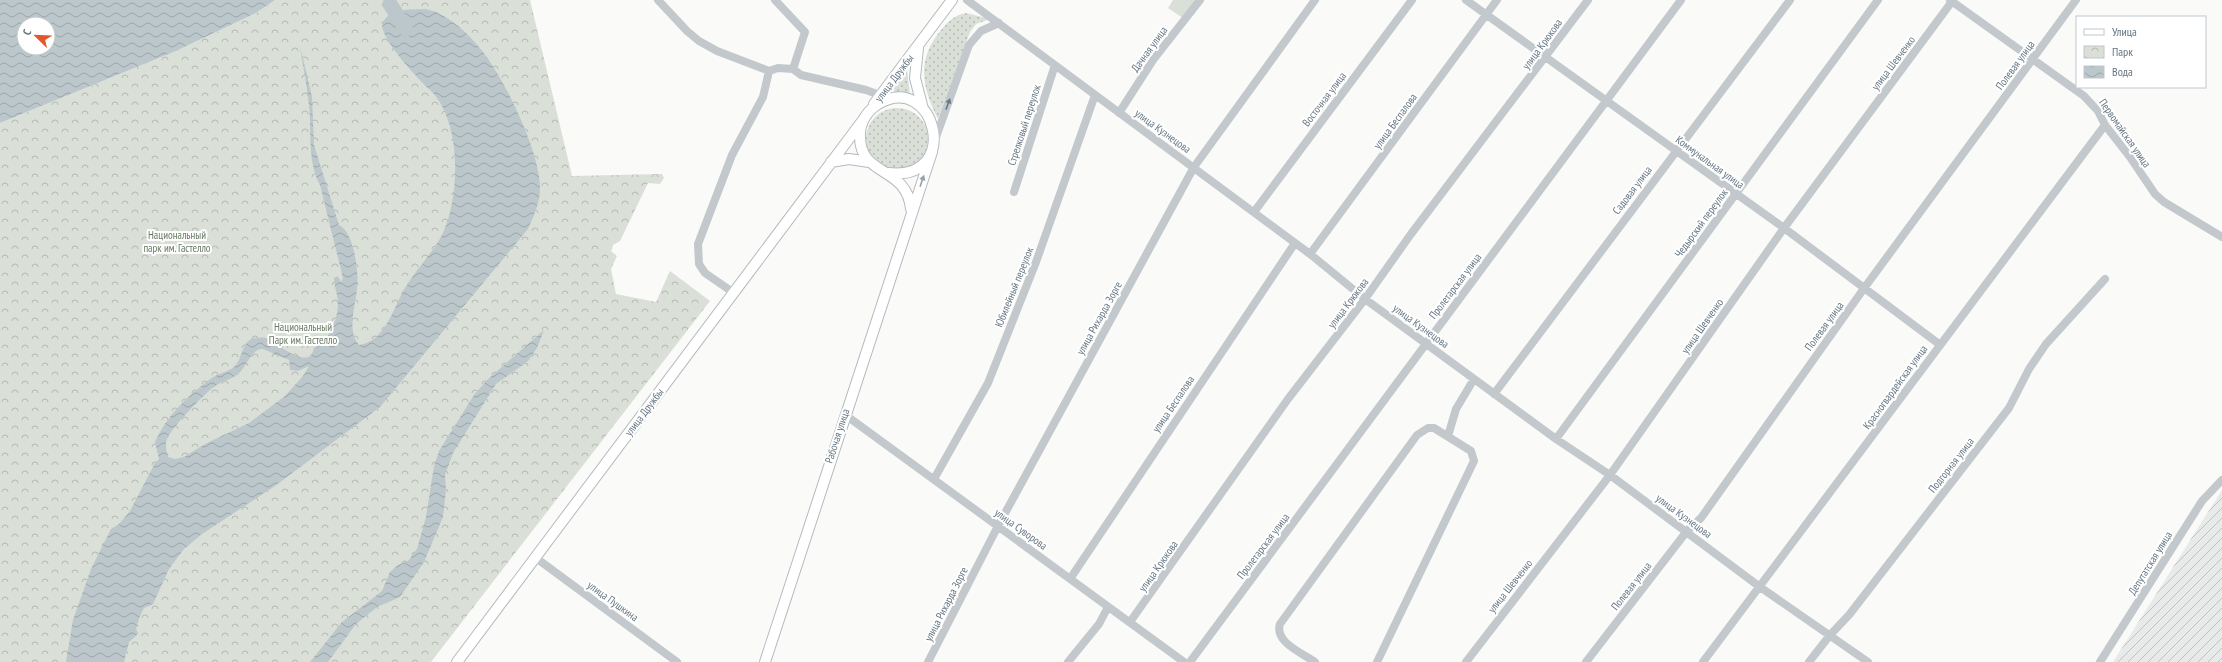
<svg xmlns="http://www.w3.org/2000/svg" width="2222" height="662" font-family="'PT Sans Narrow',sans-serif">
<style>
.industrial{fill:url(#industrial-furrows)}
.grass{fill:url(#grass-dots)}
.park{fill:url(#park-crowns)}
.garden{fill:#dadfd7}
.water{fill:url(#water-waves);fill-rule:evenodd}
.lines{fill:none;stroke-linecap:round;stroke-linejoin:round}
.river{stroke:#bbc7cb;stroke-width:15}
.major-casing{stroke:#b5babe;stroke-width:12}
.minor{stroke:#c3c8cc;stroke-width:8}
.major{stroke:#fff;stroke-width:10}
.oneway{fill:#6a7a87}
.oneway2{fill:#939fa8}
.labels{text-anchor:middle;dominant-baseline:central;stroke-width:4;stroke-linejoin:round;paint-order:stroke}
.street-label{font-size:11px;fill:#657683;stroke:#fff}
.park-label{font-size:11px;fill:#687a64;stroke:#fff}
</style>
<defs>
<pattern id="industrial-furrows" width="10" height="10" patternUnits="userSpaceOnUse"><rect width="10" height="10" fill="#e8e9e9"/><path d="M-1 1l2-2M0 10L10 0M9 11l2-2" fill="none" stroke="#c0c1c2"/></pattern>
<pattern id="grass-dots" width="8" height="8" patternUnits="userSpaceOnUse"><rect width="8" height="8" fill="#dadfd7"/><path d="M2 2h.1M6 6h.1" fill="none" stroke="#b4b9b4" stroke-width="1.8" stroke-linecap="round"/></pattern>
<pattern id="park-crowns" width="20" height="18" patternUnits="userSpaceOnUse"><rect width="20" height="18" fill="#dadfd7"/><path d="M2 6a3 3 0 1 1 6 0M12 15a3 3 0 1 1 6 0" fill="none" stroke="#b4b9b4"/></pattern>
<pattern id="water-waves" width="16" height="10" patternUnits="userSpaceOnUse"><rect width="16" height="10" fill="#bbc7cb"/><path d="M0 5q4-4 8 0t8 0" fill="none" stroke="#9ca6aa"/></pattern>
</defs>
<rect width="100%" height="100%" fill="#fafaf8"/>
<path class="industrial" d="M 2222,490 L 2222,662 L 2113,662 Z"/>
<path class="grass" d="M 966,13 L 990,19 L 976,24 L 970,32 L 938,119 C 922,87 916,60 941,30 C 949,21 954,15 966,13 Z
M 907,70 L 910,95 L 891,91 Z
M866 139a31 31 0 1 1 62 0a31 31 0 1 1-62 0Z"/>
<path class="park" d="M 275,0 L 530,0 L 572,176 L 662,174 L 664,178 L 660,184 L 648,183 L 620,241 L 613,245 L 611,251 L 617,256 L 611,269 L 616,294 L 656,302 L 670,271 L 710,301 L 431,662 L 0,662 L 0,123 L 176,51 L 256,13 Z"/>
<path class="garden" d="M 1173,0 L 1195,0 L 1183,18 L 1168,8 Z"/>
<path class="water" d="M 0,0 L 275,0 L 256,13 L 176,51 L 0,123 ZM 24,24 L 48,24 L 48,48 L 24,48 Z
M 425,9 C 446,13 465,30 479,47 C 503,75 540,151 540,188 C 540,203 534,215 528,229 L 380,407 L 275,486 L 202,534 L 184,549 L 169,569 L 153,604 L 144,608 L 140,616 L 136,628 L 138,634 L 129,642 L 124,662 L 66,662 L 73,620 L 91,569 L 111,529 L 119,524 L 130,511 L 155,463 L 159,459 L 155,442 C 166,417 187,396 209,380 C 216,374 226,373 234,367 C 243,359 241,342 254,338 C 258,338 263,337 266,338 C 277,342 309,373 314,348 C 329,343 338,319 338,303 C 338,295 334,287 334,278 L 338,276 L 341,282 L 343,278 L 320,185 C 307,161 312,131 309,105 C 307,86 303,66 300,46 L 312,97 L 314,145 L 339,225 C 354,232 359,272 357,288 C 356,305 346,331 359,345 C 386,341 393,308 405,288 C 416,269 433,253 443,233 C 460,196 462,122 431,91 C 418,79 384,43 382,26 C 387,7 409,10 425,9 ZM 263,349 L 289,360 L 290,370 L 298,371 L 309,366 L 303,376 L 285,396 L 249,423 L 205,444 L 184,457 L 175,459 L 168,457 C 166,450 165,445 167,439 C 171,428 204,394 214,387 C 221,381 231,380 238,374 C 247,367 251,348 263,349 Z
M 544,330 L 537,348 L 528,361 L 496,384 L 453,453 L 445,475 L 446,490 L 443,517 L 424,562 L 400,597 L 377,607 L 356,624 L 328,662 L 310,662 L 342,622 L 382,591 L 390,572 L 398,565 L 408,561 L 417,549 L 426,517 L 434,466 L 439,451 L 474,395 L 487,380 Z"/>
<g class="lines">
<path class="river" d="M 390,4 L 406,29"/>
<defs>
<path id="major" d="M 918,48 L 915,78 L 923,109
M 874,104 L 952,0
M 831,162 L 849,159 L 869,162
M 889,173 C 963,181 935,70 878,104 C 867,111 859,123 860,137 C 860,177 907,166 911,209
M 457,662 L 863,120
M 765,662 L 932,152"/>
</defs>
<use href="#major" class="major-casing"/>
<path class="minor" d="M 658,0 L 687,31 L 699,41 L 717,51 L 769,71 L 778,68 L 793,69
M 775,0 L 805,32 L 793,69
M 967,0 L 1310,254 L 1365,299 L 1556,439 L 1610,475 L 1760,587 L 1868,662
M 1466,0 L 1784,228 L 1939,344
M 1950,0 L 2084,96 L 2098,111 L 2105,125 L 2130,157 L 2155,194 L 2164,202 L 2222,237
M 793,69 L 801,75 L 866,90 L 885,97
M 1119,113 L 1153,60 L 1200,0
M 935,140 L 969,45 L 981,31 L 999,23
M 1014,192 L 1055,65
M 1254,212 L 1412,0
M 1310,254 L 1497,0
M 734,293 L 705,273 L 699,264 L 698,244 L 732,155 L 763,97 L 769,71
M 1494,394 L 1790,0
M 844,414 L 1184,662
M 1448,436 L 1456,409 L 1474,379
M 1556,439 L 1878,0
M 934,479 L 988,383 L 1036,262 L 1095,95
M 536,558 L 677,662
M 1070,579 L 1295,243
M 1130,622 L 1288,399 L 1365,299 L 1411,234 L 1588,0
M 928,662 L 998,526 L 1194,167 L 1315,0
M 1068,662 L 1099,624 L 1108,607
M 1190,662 L 1681,0
M 1315,662 C 1302,653 1274,642 1280,624 L 1417,435 L 1428,428 L 1434,428 L 1471,451 L 1474,461 L 1377,662
M 1466,662 L 1610,475 L 1784,228 L 1953,0
M 1586,662 L 1687,531 L 1701,518 L 1865,287 L 2076,0
M 1703,662 L 2105,125
M 1809,662 L 1830,635 L 1849,615 L 2009,408 L 2029,369 L 2046,344 L 2105,279
M 2100,662 L 2202,501 L 2222,480"/>
<use href="#major" class="major"/>
</g>
<defs><path id="oneway-solid" d="M-6-.8H1V-3.2L6.5 0L1 3.2V.8H-6Z"/></defs>
<use class="oneway" href="#oneway-solid" transform="translate(948 104) rotate(-70)"/>
<use class="oneway2" href="#oneway-solid" transform="translate(922 181) rotate(-71)"/>
<g class="labels">
<g class="street-label">
<text transform="translate(1542 44) rotate(-54)">улица Крюкова</text>
<text transform="translate(1149 49) rotate(-54)">Дачная улица</text>
<text transform="translate(1893 63) rotate(-53)">улица Шевченко</text>
<text transform="translate(2015 65) rotate(-54)">Полевая улица</text>
<text transform="translate(894 78) rotate(-53)">улица Дружбы</text>
<text transform="translate(1324 99) rotate(-53)">Восточная улица</text>
<text transform="translate(1395 121) rotate(-54)">улица Беспалова</text>
<text transform="translate(1024 125) rotate(-72)">Стрелковый переулок</text>
<text transform="translate(1163 131) rotate(36)">улица Кузнецова</text>
<text transform="translate(2125 133) rotate(55)">Первомайская улица</text>
<text transform="translate(1710 162) rotate(36)">Коммунальная улица</text>
<text transform="translate(1632 190) rotate(-53)">Садовая улица</text>
<text transform="translate(1701 223) rotate(-54)">Чедырский переулок</text>
<text transform="translate(1455 286) rotate(-53)">Пролетарская улица</text>
<text transform="translate(1014 287) rotate(-68)">Юбилейный переулок</text>
<text transform="translate(1348 303) rotate(-53)">улица Крюкова</text>
<text transform="translate(1099 318) rotate(-61)">улица Рихарда Зорге</text>
<text transform="translate(1421 326) rotate(36)">улица Кузнецова</text>
<text transform="translate(1702 326) rotate(-55)">улица Шевченко</text>
<text transform="translate(1824 326) rotate(-54)">Полевая улица</text>
<text transform="translate(1895 387) rotate(-54)">Красногвардейская улица</text>
<text transform="translate(1173 404) rotate(-56)">улица Беспалова</text>
<text transform="translate(644 412) rotate(-53)">улица Дружбы</text>
<text transform="translate(837 436) rotate(-72)">Рабочая улица</text>
<text transform="translate(1951 465) rotate(-52)">Подгорная улица</text>
<text transform="translate(1684 516) rotate(36)">улица Кузнецова</text>
<text transform="translate(1021 529) rotate(36)">улица Суворова</text>
<text transform="translate(1263 546) rotate(-53)">Пролетарская улица</text>
<text transform="translate(2150 563) rotate(-58)">Депутатская улица</text>
<text transform="translate(1158 566) rotate(-55)">улица Крюкова</text>
<text transform="translate(1510 586) rotate(-52)">улица Шевченко</text>
<text transform="translate(1631 586) rotate(-52)">Полевая улица</text>
<text transform="translate(613 601) rotate(36)">улица Пушкина</text>
<text transform="translate(946 604) rotate(-63)">улица Рихарда Зорге</text>
</g>
<g class="park-label">
<text x="177" y="235">Национальный<tspan x="177" dy="13">парк им. Гастелло</tspan></text>
<text x="303" y="327">Национальный<tspan x="303" dy="13">Парк им. Гастелло</tspan></text>
</g>
</g>
<rect x="2076" y="16" width="130" height="72" fill="#ffffff" stroke="#c1c8cd"/>
<rect x="2084" y="29" width="20" height="6" fill="#ffffff" stroke="#c1c8cd"/>
<text x="2112" y="36" font-size="12" fill="#657683">Улица</text>
<rect x="2084" y="46" width="20" height="12" fill="url(#park-crowns)" stroke="#c1c8cd"/>
<text x="2112" y="56" font-size="12" fill="#657683">Парк</text>
<rect x="2084" y="66" width="20" height="12" fill="url(#water-waves)" stroke="#c1c8cd"/>
<text x="2112" y="76" font-size="12" fill="#657683">Вода</text>
<g transform="translate(36 36) rotate(293)"><circle r="19" fill="#ffffff" stroke="#c1c8cd"/>
<path d="M0-3L7 15L0 10L-7 15Z" fill="#e4572e"/>
<text y="-6" font-size="11" font-weight="bold" text-anchor="middle" fill="#657683">С</text>
</g>
</svg>
